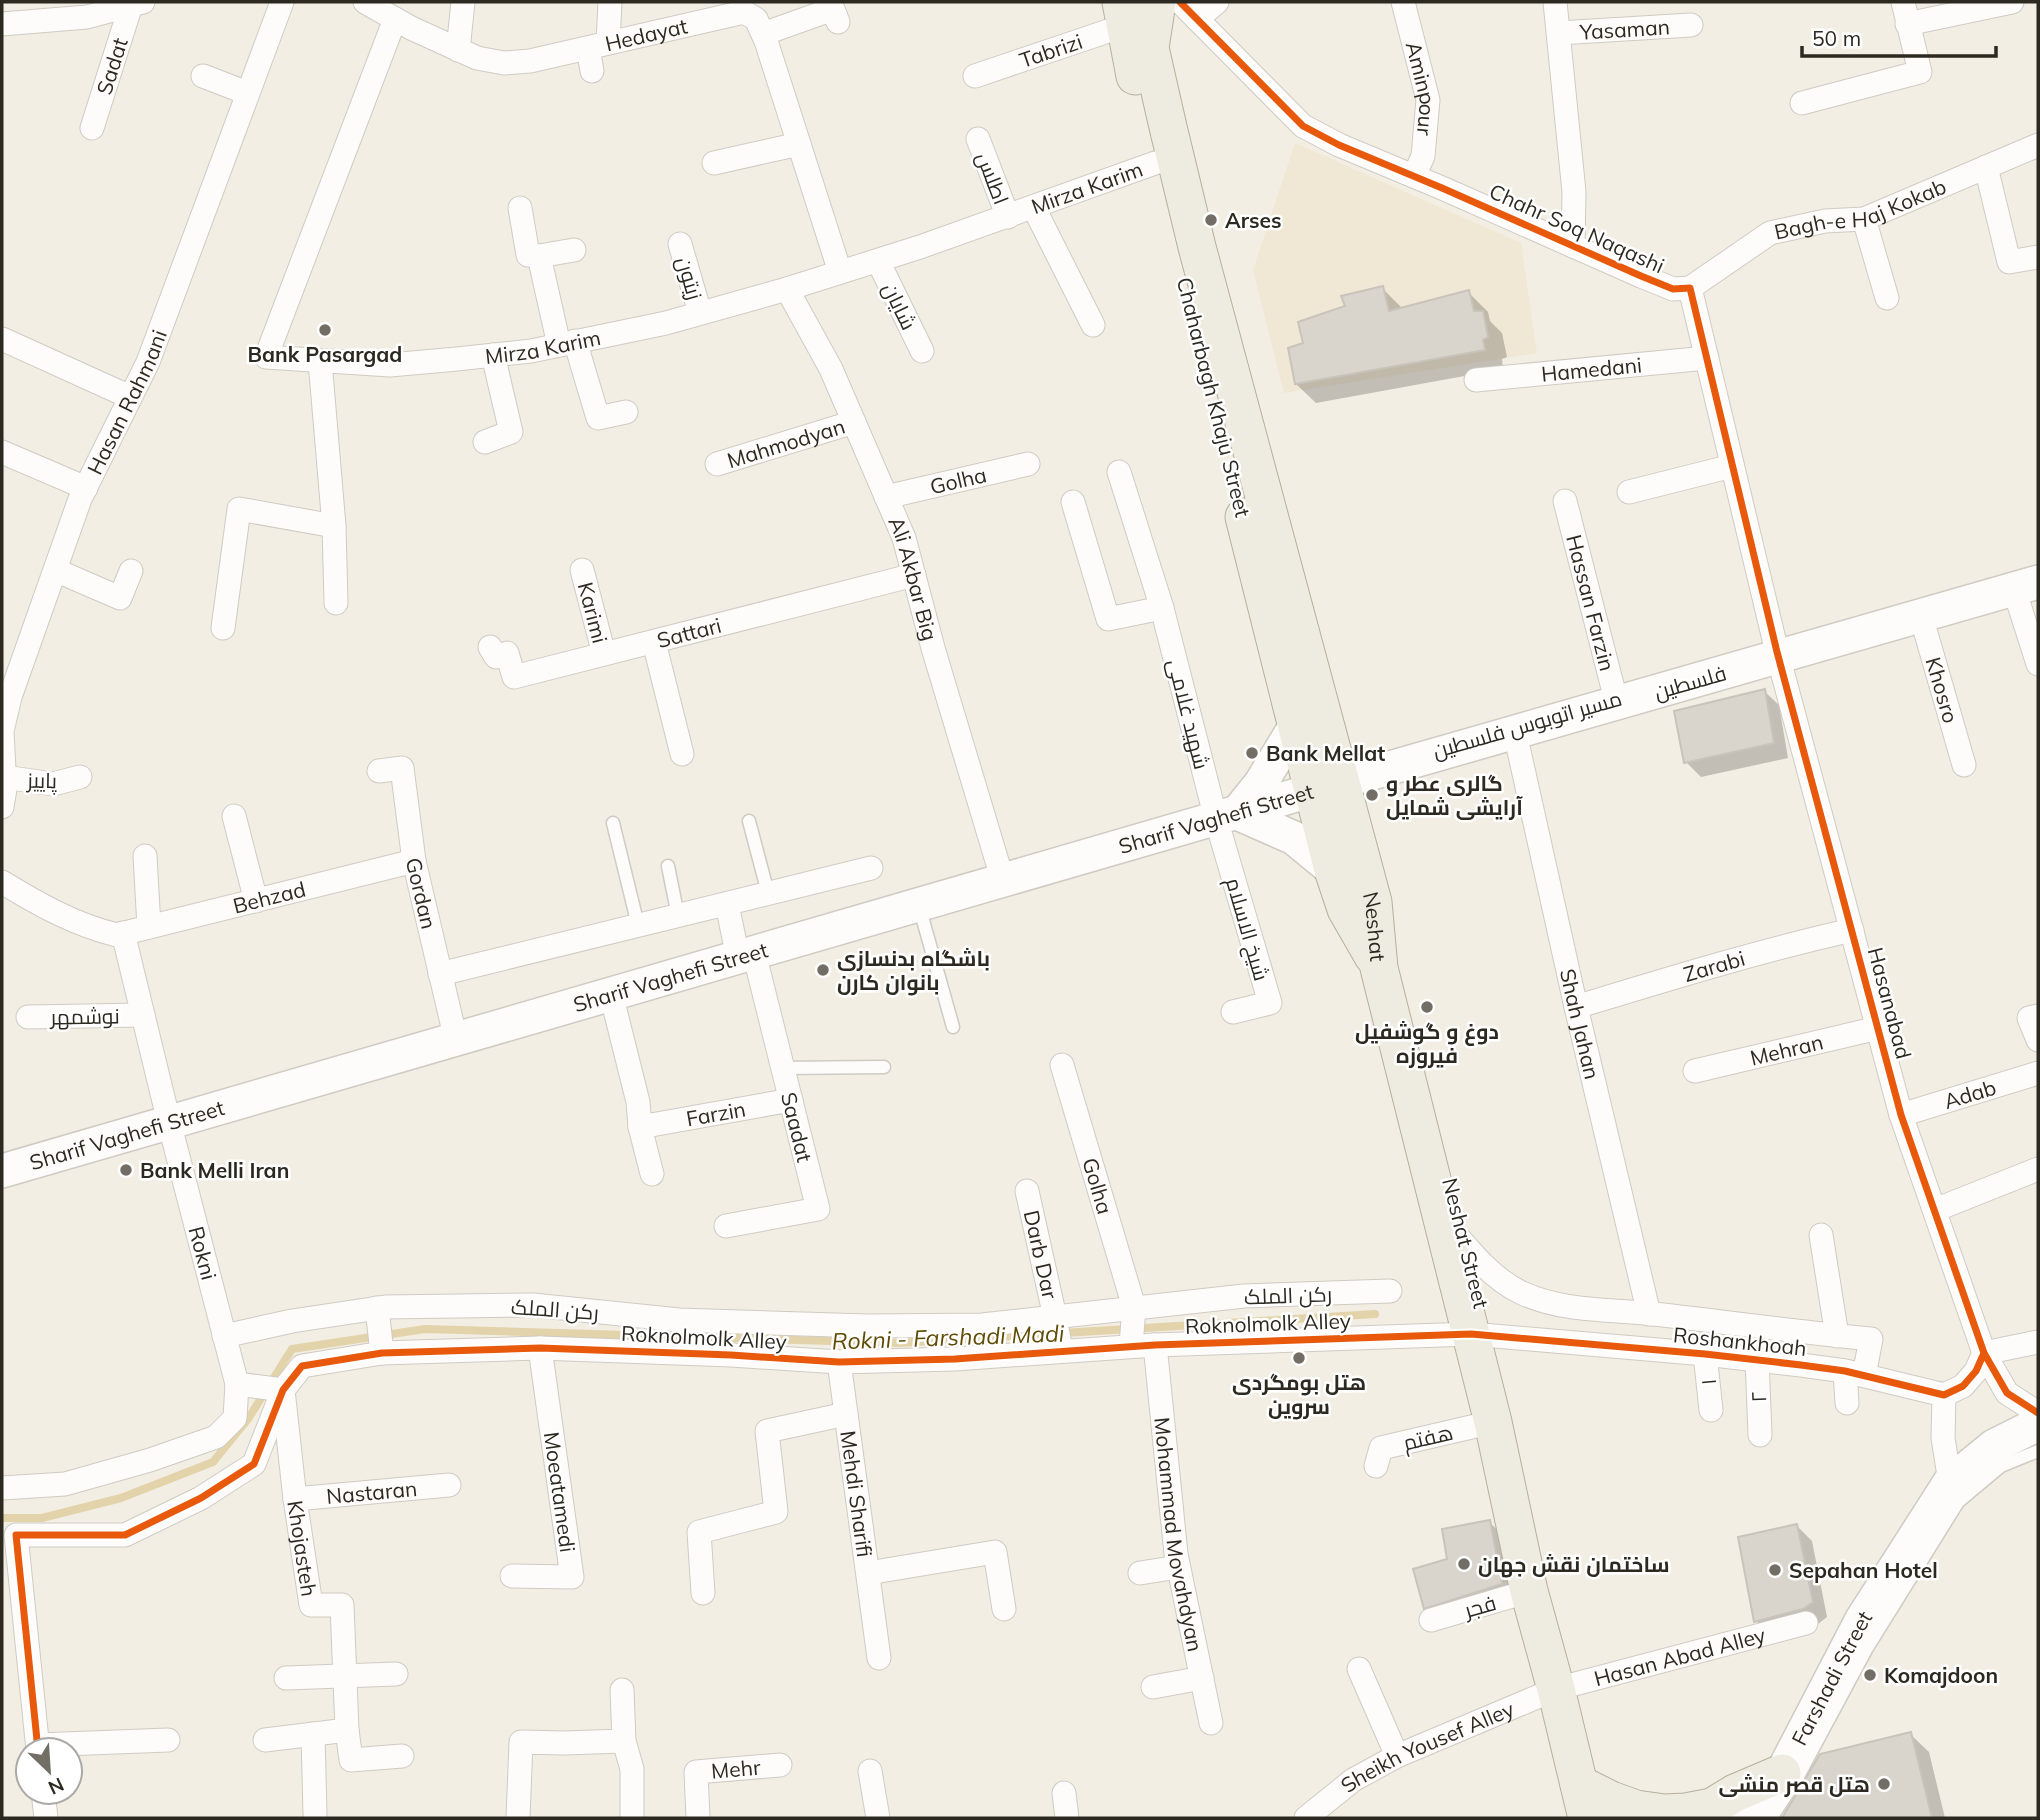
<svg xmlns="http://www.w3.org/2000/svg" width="2040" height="1820" font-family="Mulish,Cairo,sans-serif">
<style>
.built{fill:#f0e8d4}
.shadow{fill:#0003}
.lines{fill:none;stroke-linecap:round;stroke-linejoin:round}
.stream{stroke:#e3d3aa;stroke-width:8}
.building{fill:#d9d5cc;stroke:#c8c4bb;stroke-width:2}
.service-casing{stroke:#cfcbc3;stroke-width:15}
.minor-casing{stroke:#cfcbc3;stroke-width:25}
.secondary-casing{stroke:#cfcbc3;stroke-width:36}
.primary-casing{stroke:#b6af9c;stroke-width:39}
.service{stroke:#fdfcfb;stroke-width:12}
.minor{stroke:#fdfcfb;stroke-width:23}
.secondary{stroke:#fdfcfb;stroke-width:33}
.primary{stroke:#eeebe1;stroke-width:37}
.cycleway-casing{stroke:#fff;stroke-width:11}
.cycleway{stroke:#e8590c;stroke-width:7}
.poi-dot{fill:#726e65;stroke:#fff;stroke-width:2.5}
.labels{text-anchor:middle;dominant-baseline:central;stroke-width:5;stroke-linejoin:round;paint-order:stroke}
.street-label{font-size:21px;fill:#2c2921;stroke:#fff}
.poi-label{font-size:21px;font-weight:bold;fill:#2c2921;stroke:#fff;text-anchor:start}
.water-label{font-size:23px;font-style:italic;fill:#5f4b05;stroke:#fff}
</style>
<rect width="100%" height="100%" fill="#f3eee3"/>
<path class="built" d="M 1295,143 L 1521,243 L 1537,353 L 1284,393 L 1253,270 Z"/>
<path class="shadow" d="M 1382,288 L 1403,309 L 1468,292 L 1488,312 L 1490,321 L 1502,333 L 1507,357 L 1502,359 L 1503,369 L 1316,403 L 1296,384 L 1305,344 L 1347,307 Z
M 1764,691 L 1779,705 L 1788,758 L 1701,777 L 1686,762 Z
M 1489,1522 L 1504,1536 L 1516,1599 L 1440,1622 L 1425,1608 L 1449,1561 Z
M 1797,1526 L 1812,1541 L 1827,1617 L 1818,1624 L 1770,1636 L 1756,1621 Z
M 1910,1734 L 1929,1752 L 1945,1818 L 1784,1818 L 1788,1812 Z"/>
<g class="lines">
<path class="stream" d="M 2,1518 L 42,1518 L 121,1498 L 213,1462 L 248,1419 L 292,1349 L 425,1329 L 899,1343 L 1375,1314"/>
</g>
<path class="building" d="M 1383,286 L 1389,311 L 1469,290 L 1474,311 L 1483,311 L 1488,337 L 1483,340 L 1485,350 L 1295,384 L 1288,348 L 1303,343 L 1298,322 L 1345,306 L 1341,296 Z
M 1765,689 L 1774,743 L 1684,763 L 1674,711 Z
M 1490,1520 L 1502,1584 L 1424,1609 L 1413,1569 L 1447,1559 L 1442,1529 Z
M 1797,1524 L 1813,1602 L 1803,1609 L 1754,1622 L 1738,1537 Z
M 1911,1732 L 1932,1818 L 1782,1818 L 1820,1754 Z"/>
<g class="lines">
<defs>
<path id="service" d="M 749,821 L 768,893
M 613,823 L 638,925
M 668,866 L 678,916
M 919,906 L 953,1027
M 782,1068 L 884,1067
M 1771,1818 L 1795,1782 L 1867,1648 L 1958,1502 L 2001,1466 L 2038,1451"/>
<g id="minor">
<path id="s1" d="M 365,2 L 411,28 L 477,58 L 504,63 L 530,61 L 744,12 L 756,19 L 766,41 L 840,272"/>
<path d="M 1180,2 L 1303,126 L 1339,145 L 1442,188 L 1641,276 L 1673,289 L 1690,288 L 1777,652 L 1901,1115 L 1984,1353 L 2007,1393 L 2038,1413"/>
<path id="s2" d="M 1403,2 L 1428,100 L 1423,156 L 1414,176"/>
<path d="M 1555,2 L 1574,192 L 1573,246"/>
<path id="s3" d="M 395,19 L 266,357 L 390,365 L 457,359 L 531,351 L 666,323 L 787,289 L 920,247 L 1155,163"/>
<path d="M 1197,19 L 1217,2"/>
<path d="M 2,24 L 87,17 L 143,2"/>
<path d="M 1907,24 L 2012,2"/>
<path id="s4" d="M 1559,33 L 1691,25"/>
<path d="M 763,34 L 833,9 L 838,22"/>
<path d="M 608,43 L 610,2"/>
<path d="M 588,48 L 592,71"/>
<path d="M 458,50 L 463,2"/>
<path d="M 203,76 L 247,93"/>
<path id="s5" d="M 975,76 L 1126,25"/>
<path d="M 1802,103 L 1920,72 L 1903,2"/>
<path id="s6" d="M 92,128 L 131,5"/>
<path d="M 978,139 L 1008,217"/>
<path d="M 714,163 L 799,144"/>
<path d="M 1986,167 L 2009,262 L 2038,257"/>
<path d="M 520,208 L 528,255 L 539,256 L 559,345"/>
<path d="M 1034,208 L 1093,325"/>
<path d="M 1864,219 L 1887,298"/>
<path d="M 680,244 L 700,313"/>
<path d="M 539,256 L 574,250"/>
<path d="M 878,261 L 922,351"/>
<path id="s7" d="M 1690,288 L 1770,233 L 1825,221 L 1864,219 L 2038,145"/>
<path id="s8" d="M 787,289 L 831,369 L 904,538 L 933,648 L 1003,881"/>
<path d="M 2,339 L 130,397"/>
<path d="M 575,341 L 598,418 L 626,412"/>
<path d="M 320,361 L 334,526 L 336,603"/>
<path id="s9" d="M 1476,380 L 1707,358"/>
<path d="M 485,442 L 511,432 L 493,355"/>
<path d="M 2,452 L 86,488"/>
<path id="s10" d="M 717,464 L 854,422"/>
<path d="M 1119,472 L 1162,608 L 1216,819 L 1270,1003 L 1233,1012"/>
<path d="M 1629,492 L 1732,466"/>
<path id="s11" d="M 886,497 L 1028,464"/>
<path id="s12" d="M 1565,501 L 1617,704"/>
<path d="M 1073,502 L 1108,619 L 1162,608"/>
<path d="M 55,570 L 120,598 L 131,571"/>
<path id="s13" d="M 582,570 L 604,654"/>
<path d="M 2014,589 L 2038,664"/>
<path id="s14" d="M 1921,616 L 1964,765"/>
<path d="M 223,628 L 239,509 L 334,526"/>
<path d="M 654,642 L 682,754"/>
<path id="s15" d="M 490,647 L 496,657 L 507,653 L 514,677 L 914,575"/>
<path id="s16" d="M 1515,733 L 1576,1007 L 1649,1314"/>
<path id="s17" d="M 379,771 L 402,768 L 414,861 L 456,1040"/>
<path d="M 4,777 L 53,784 L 80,777"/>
<path id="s18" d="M 2,807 L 5,789 L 2,731 L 10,697 L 80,499 L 148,362 L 282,2"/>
<path d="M 234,816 L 256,901"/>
<path d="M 145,856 L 149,927"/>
<path id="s19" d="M 2,882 C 38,904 75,925 117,935 L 414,861"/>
<path d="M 727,904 L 738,958"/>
<path d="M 440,974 L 871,868"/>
<path d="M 611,994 L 638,1102 L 640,1127 L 652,1174"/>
<path id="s20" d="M 1576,1007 C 1668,979 1759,951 1852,930"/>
<path d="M 2038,1016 L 2029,1018 L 2038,1040"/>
<path d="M 28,1017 L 143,1015"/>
<path id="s21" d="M 1062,1065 L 1134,1307 L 1131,1346"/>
<path id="s22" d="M 1695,1071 L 1878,1028"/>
<path id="s23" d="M 1901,1115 L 2038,1073"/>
<path id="s24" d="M 640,1127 L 791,1100"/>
<path id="s25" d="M 1027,1191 L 1055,1317 L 1061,1351"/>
<path d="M 1935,1210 L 2038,1169"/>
<path d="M 1448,1225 C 1469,1250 1492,1279 1522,1293 C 1564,1312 1609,1309 1653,1314 C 1726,1322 1798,1332 1871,1339 L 1864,1375"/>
<path d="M 726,1226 L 818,1209 L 754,953"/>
<path d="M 1821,1235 L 1837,1336"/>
<path d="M 377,1308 L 382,1353"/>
<path d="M 224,1336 L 292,1321 L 385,1307 L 533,1305 L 679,1320 L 868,1326 L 982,1325 L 1244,1296 L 1390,1291"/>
<path id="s26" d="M 1155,1345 L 1176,1554 L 1211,1723"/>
<path d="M 1984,1353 L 2038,1342"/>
<path d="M 1705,1354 L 1711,1410"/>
<path d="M 1757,1359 L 1760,1435"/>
<path id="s27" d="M 839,1362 L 879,1658"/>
<path d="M 1845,1371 L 1847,1403"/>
<path id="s28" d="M 237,1384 L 283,1390 L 295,1499 L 311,1605 L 342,1605 L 347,1730 L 351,1760 L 402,1756"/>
<path d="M 1944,1395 L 1943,1438 L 1950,1482"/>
<path d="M 1376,1466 L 1381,1448 L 1493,1422"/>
<path d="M 2,1488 L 65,1484 L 150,1460 L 216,1437 L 235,1418 L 237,1384 L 169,1122 L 123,933"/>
<path id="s29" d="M 295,1499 L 449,1485"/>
<path d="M 868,1573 L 995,1552 L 1004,1609"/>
<path d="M 1140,1573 L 1178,1567"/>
<path d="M 512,1576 L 572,1577 L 540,1348"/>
<path d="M 703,1593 L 699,1532 L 776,1512 L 767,1431 L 846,1414"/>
<path d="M 1431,1620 L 1529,1591"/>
<path d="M 1359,1669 L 1397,1756"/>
<path d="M 286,1678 L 396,1674"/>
<path d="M 1153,1687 L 1202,1678"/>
<path d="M 622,1690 L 624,1741 L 632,1769 L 632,1818"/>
<path d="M 313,1734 L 315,1814"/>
<path d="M 265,1740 L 347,1730"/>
<path d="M 38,1745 L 168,1740"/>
<path d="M 38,1750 L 16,1535 L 125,1535 L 201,1498 L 254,1464 L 283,1390 L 302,1366 L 382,1353 L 540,1348 L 731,1355 L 839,1362 L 955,1359 L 1155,1345 L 1471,1334 L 1705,1354 L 1801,1365 L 1845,1371 L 1944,1395 L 1963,1386 L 1976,1371 L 1984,1353"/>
<path d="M 870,1771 L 878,1818"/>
<path d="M 43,1792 L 46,1818"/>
<path d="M 1064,1793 L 1067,1818"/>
<path d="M 518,1818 L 521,1742 L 564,1743 L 624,1741"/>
<path id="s30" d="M 698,1818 L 696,1772 L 780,1765"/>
<path id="s31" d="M 1306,1818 L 1353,1780 L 1397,1756 L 1556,1689 L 1806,1623"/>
</g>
<g id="secondary">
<path d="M 1296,725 L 1261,783 L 1237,813 L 1294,838 L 1333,870"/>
<path id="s32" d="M 2,1171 L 1341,782 L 2038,582"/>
<path id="s33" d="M 1744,1818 L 1782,1773 L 1861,1621 L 1950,1482 L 1994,1446 L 2038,1424"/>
</g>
<g id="primary">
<path d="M 1121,2 L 1135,76"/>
<path id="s34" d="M 1157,2 L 1150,48 L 1168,127 L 1197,247 L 1373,902 L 1379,968 L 1493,1422 L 1529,1591 L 1556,1689 L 1587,1818"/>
<path d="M 1244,517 L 1333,870 L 1346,909 L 1373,956"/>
<path d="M 1579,1784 L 1611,1800 L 1636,1809 L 1664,1813 L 1686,1812 L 1712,1807 L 1735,1793 L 1782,1773"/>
</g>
</defs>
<use href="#service" class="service-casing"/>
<use href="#minor" class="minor-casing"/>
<use href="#secondary" class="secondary-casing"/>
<use href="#primary" class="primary-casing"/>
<use href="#service" class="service"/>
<use href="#minor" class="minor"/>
<use href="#secondary" class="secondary"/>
<use href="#primary" class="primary"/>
<defs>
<path id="cycleway" d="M 1180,2 L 1303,126 L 1339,145 L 1442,188 L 1641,276 L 1673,289 L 1690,288 L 1777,652 L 1901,1115 L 1984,1353 L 2007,1393 L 2038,1413
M 38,1750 L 16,1535 L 125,1535 L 201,1498 L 254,1464 L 283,1390 L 302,1366 L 382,1353 L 540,1348 L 731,1355 L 839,1362 L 955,1359 L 1155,1345 L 1471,1334 L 1705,1354 L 1801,1365 L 1845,1371 L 1944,1395 L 1963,1386 L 1976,1371 L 1984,1353"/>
</defs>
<use href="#cycleway" class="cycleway-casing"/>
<use href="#cycleway" class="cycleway"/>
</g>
<g class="poi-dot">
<circle cx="1211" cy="220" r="7"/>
<circle cx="325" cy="330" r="7"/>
<circle cx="1252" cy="753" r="7"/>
<circle cx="1372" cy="795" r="7"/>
<circle cx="823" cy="970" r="7"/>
<circle cx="1427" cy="1007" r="7"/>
<circle cx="126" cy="1170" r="7"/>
<circle cx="1299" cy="1358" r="7"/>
<circle cx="1464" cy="1564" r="7"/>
<circle cx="1775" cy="1570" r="7"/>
<circle cx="1870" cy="1675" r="7"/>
<circle cx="1884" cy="1784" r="7"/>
</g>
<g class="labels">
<g class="street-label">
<text stroke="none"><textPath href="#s4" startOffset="66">Yasaman</textPath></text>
<text stroke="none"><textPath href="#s1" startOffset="298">Hedayat</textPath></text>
<text stroke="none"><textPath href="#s5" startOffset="80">Tabrizi</textPath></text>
<text stroke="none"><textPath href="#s6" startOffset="65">Sadat</textPath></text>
<text stroke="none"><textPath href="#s2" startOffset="89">Aminpour</textPath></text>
<text transform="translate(993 178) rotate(69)">اطلس</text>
<text stroke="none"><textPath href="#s3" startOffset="1208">Mirza Karim</textPath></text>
<text stroke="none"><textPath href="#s7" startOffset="191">Bagh-e Haj Kokab</textPath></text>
<text transform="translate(1577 228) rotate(24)">Chahr Soq Naqashi</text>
<text transform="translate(690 278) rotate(74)">زیتون</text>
<text transform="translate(900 306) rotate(64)">شایان</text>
<text stroke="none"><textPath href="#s3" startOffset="640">Mirza Karim</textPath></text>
<text stroke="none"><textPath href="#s9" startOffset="116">Hamedani</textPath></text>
<text transform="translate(1214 397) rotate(76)">Chaharbagh Khaju Street</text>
<text stroke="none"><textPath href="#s18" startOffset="429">Hasan Rahmani</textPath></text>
<text stroke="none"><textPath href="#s10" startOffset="72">Mahmodyan</textPath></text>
<text stroke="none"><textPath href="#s11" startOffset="74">Golha</textPath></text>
<text stroke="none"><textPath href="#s8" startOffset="317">Ali Akbar Big</textPath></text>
<text stroke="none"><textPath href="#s12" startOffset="105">Hassan Farzin</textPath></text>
<text stroke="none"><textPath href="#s13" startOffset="44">Karimi</textPath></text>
<text stroke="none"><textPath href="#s15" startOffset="229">Sattari</textPath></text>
<text transform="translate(1690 682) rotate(-16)">فلسطین</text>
<text stroke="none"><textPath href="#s14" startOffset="77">Khosro</textPath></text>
<text transform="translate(1189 714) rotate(76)">شهید غلامی</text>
<text transform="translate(1527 724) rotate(-16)">مسیر اتوبوس فلسطین</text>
<text transform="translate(42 780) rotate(1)">پاییز</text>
<text stroke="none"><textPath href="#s32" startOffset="1264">Sharif Vaghefi Street</textPath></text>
<text stroke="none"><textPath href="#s17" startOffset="150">Gordan</textPath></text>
<text stroke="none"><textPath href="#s19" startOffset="284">Behzad</textPath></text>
<text stroke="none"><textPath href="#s34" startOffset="954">Neshat</textPath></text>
<text transform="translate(1248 929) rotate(74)">شیخ الاسلام</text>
<text stroke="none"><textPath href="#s20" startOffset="144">Zarabi</textPath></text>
<text stroke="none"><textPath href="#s32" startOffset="696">Sharif Vaghefi Street</textPath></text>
<text transform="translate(1890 1003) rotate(75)">Hasanabad</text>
<text transform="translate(85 1016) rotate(-1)">نوشمهر</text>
<text stroke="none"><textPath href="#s16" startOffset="298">Shah Jahan</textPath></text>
<text stroke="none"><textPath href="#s22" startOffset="94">Mehran</textPath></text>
<text stroke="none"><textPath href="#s23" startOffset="72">Adab</textPath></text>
<text stroke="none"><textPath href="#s24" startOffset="77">Farzin</textPath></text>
<text transform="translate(797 1127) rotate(76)">Saadat</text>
<text stroke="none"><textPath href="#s32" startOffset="130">Sharif Vaghefi Street</textPath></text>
<text stroke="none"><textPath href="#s21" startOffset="126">Golha</textPath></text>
<text transform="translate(1466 1243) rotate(76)">Neshat Street</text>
<text transform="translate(203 1253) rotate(75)">Rokni</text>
<text stroke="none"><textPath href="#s25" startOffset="65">Darb Dar</textPath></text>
<text transform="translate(1288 1295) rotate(-2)">رکن الملک</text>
<text transform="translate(555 1309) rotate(4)">رکن الملک</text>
<text transform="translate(1268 1323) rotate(-2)">Roknolmolk Alley</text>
<text transform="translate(704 1337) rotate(3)">Roknolmolk Alley</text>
<text transform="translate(1740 1341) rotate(6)">Roshankhoah</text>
<text transform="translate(1708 1382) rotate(-95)">۱</text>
<text transform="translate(1758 1397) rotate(-92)">۲</text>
<text transform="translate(1428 1437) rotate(-13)">هفتم</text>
<text stroke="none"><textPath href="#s29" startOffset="77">Nastaran</textPath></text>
<text transform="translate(560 1492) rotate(82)">Moeatamedi</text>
<text stroke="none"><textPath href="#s27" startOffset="133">Mehdi Sharifi</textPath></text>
<text stroke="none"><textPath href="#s26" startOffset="191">Mohammad Movahdyan</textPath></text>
<text stroke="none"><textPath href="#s28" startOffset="206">Khojasteh</textPath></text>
<text transform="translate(1480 1606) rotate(-16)">فجر</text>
<text stroke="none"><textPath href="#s31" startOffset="411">Hasan Abad Alley</textPath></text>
<text stroke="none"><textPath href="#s33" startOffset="166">Farshadi Street</textPath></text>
<text stroke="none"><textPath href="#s31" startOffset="142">Sheikh Yousef Alley</textPath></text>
<text stroke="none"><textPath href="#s30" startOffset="86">Mehr</textPath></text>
</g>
<g class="poi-label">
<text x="1225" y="220">Arses</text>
<text x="325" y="354" text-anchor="middle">Bank Pasargad</text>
<text x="1266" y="753">Bank Mellat</text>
<text x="1386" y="783">گالری عطر و<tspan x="1386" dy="24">آرایشی شمایل</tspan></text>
<text x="837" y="958">باشگاه بدنسازی<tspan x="837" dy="24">بانوان کارن</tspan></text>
<text x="1427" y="1031" text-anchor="middle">دوغ و گوشفیل<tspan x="1427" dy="24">فیروزه</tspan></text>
<text x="140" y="1170">Bank Melli Iran</text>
<text x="1299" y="1382" text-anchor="middle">هتل بومگردی<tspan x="1299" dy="24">سروین</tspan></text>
<text x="1478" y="1564">ساختمان نقش جهان</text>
<text x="1789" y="1570">Sepahan Hotel</text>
<text x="1884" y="1675">Komajdoon</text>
<text x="1870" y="1784" text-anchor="end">هتل قصر منشی</text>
</g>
<g class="water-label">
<text transform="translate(948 1337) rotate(-2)">Rokni - Farshadi Madi</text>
</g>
</g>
<rect width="2040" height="1820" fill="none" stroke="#2c2921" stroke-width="7"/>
<g transform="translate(49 1771) rotate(155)"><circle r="33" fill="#ffffff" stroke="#aba9a6" stroke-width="2"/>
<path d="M0-5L12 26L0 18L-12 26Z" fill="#726e65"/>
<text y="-10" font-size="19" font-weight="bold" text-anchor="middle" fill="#2c2921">N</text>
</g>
<path d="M1802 46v10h194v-10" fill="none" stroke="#2c2921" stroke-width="3.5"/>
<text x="1812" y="46" font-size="21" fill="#2c2921" stroke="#ffffff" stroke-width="5" paint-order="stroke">50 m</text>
</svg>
